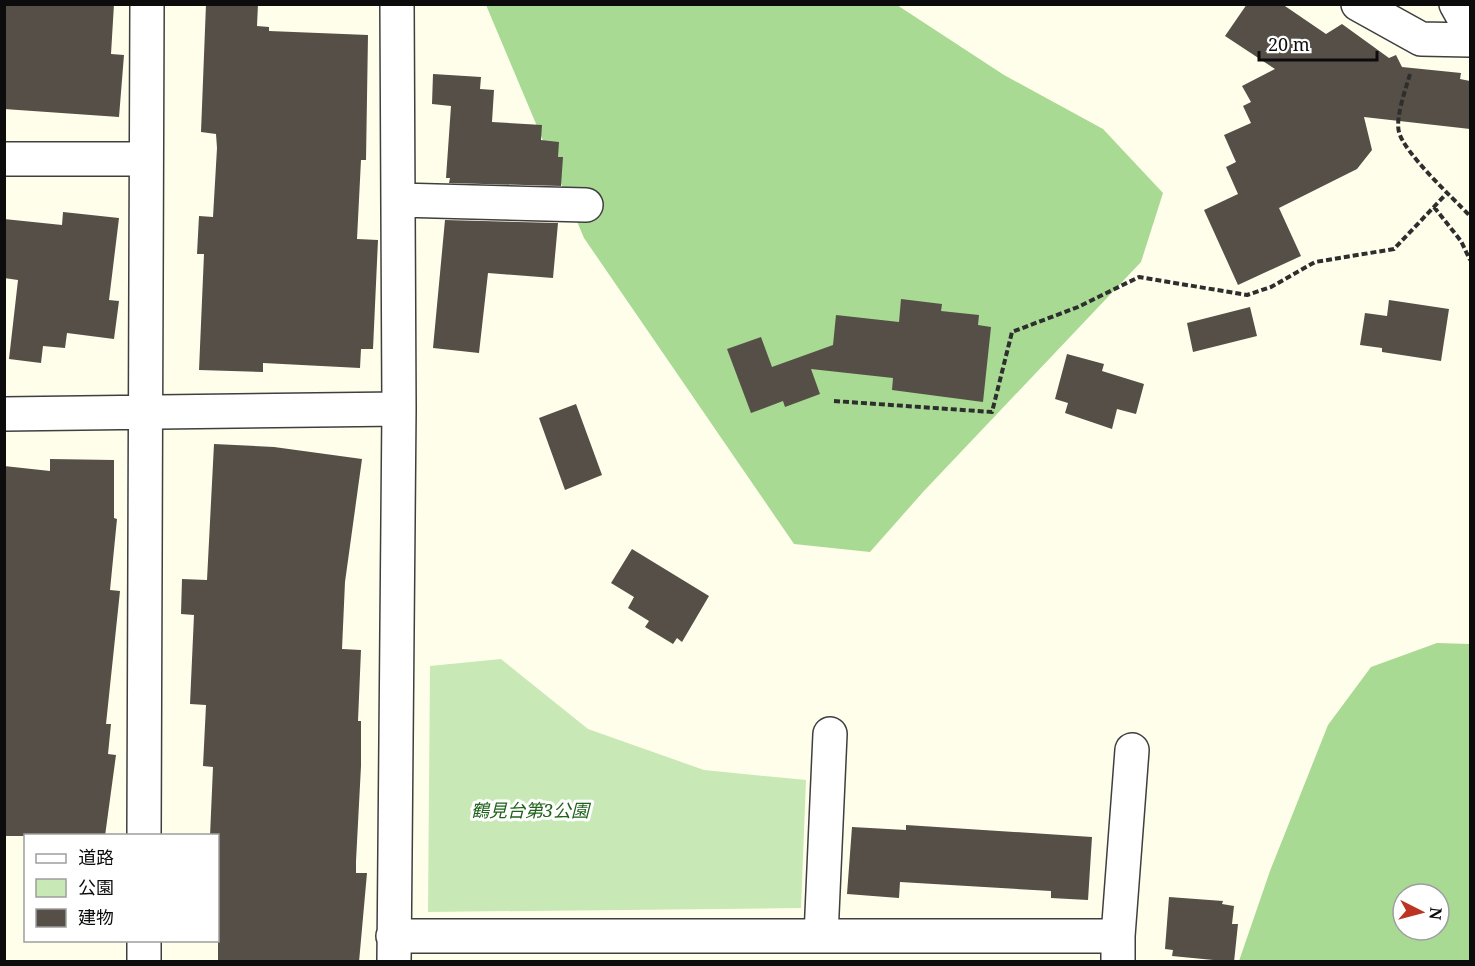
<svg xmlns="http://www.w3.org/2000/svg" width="1475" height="966" font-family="'Noto Serif','Noto Sans JP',serif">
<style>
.green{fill:#c8e9b5}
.forest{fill:#a8da94;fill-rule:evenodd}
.building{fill:#554f48}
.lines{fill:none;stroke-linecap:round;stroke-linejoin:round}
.minor-casing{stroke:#3f3f3f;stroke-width:36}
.path{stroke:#2e2e2e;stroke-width:4;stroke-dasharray:6 3;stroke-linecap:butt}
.minor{stroke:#fff;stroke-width:33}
.labels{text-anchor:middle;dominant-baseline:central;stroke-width:6;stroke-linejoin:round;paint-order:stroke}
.park-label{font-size:18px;font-style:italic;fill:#20641c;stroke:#fff}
</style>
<rect width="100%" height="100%" fill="#fffeeb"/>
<path class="green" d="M 501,659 L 588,729 L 704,770 L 806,780 L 801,908 L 428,912 L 430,666 Z"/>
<path class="forest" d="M 486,5 L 897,5 L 1004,75 L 1103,129 L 1163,193 L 1141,262 L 923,492 L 870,552 L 794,544 L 584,238 Z
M 1437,643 L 1470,644 L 1470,961 L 1239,961 L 1270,871 L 1328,725 L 1371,667 ZM 1403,894 L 1439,894 L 1439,930 L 1403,930 Z"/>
<path class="building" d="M 4,4 L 114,4 L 111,54 L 124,55 L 119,117 L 4,109 Z
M 206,4 L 258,4 L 257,26 L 269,27 L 269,31 L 368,35 L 366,160 L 361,160 L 357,239 L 378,240 L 373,349 L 361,349 L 360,368 L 263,363 L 263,372 L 199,370 L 204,254 L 197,254 L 199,216 L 213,217 L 217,148 L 216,134 L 201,132 Z
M 1247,4 L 1282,4 L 1326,34 L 1342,24 L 1389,58 L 1396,55 L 1402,67 L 1461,73 L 1460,79 L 1470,81 L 1470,129 L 1364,117 L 1372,150 L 1357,169 L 1279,208 L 1301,256 L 1238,285 L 1204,210 L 1238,194 L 1226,167 L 1236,162 L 1224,135 L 1251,123 L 1243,106 L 1251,102 L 1242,86 L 1275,69 L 1225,36 Z
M 433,74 L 481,77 L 480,89 L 494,90 L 492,122 L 542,125 L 541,140 L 559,142 L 558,157 L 563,157 L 561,186 L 449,183 L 450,178 L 446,178 L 451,106 L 432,104 Z
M 63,212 L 119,218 L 109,300 L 119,301 L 114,339 L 67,333 L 65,348 L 43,346 L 41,363 L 9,359 L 18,280 L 4,278 L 4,219 L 62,225 Z
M 445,220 L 558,223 L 553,278 L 488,273 L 479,353 L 433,348 Z
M 901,299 L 942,304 L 941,311 L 979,315 L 978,325 L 991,327 L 983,402 L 892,390 L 893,378 L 811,369 L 820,394 L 785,407 L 783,401 L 751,413 L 727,349 L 761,337 L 772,367 L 833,345 L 836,315 L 899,322 Z
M 1389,300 L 1449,309 L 1441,361 L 1382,352 L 1382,348 L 1360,345 L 1365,313 L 1387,316 Z
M 1250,307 L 1257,336 L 1193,352 L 1187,323 Z
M 1067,354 L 1104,364 L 1102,371 L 1144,384 L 1136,414 L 1117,409 L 1112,429 L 1065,413 L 1068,403 L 1055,399 Z
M 576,404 L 602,475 L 565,490 L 539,418 Z
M 214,444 L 274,447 L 362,459 L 345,582 L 342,649 L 361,650 L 358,721 L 361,721 L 361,766 L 356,861 L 356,873 L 367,873 L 359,962 L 218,962 L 218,836 L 210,836 L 213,767 L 203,766 L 206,705 L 190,704 L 194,615 L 181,614 L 182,579 L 207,580 Z
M 50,459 L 114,460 L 114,518 L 117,519 L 110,590 L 120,591 L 106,724 L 111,724 L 108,754 L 116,755 L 105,836 L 4,836 L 4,466 L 50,471 Z
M 632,549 L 709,596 L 682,642 L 677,638 L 673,644 L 645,627 L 649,621 L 628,608 L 634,597 L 611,583 Z
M 906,825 L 1092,837 L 1088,900 L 1051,898 L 1051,891 L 900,882 L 899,898 L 847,894 L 852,827 L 906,830 Z
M 1169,897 L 1223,901 L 1222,904 L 1234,906 L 1232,924 L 1238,924 L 1234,962 L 1172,956 L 1173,950 L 1165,949 Z"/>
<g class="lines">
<defs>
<path id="minor" d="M 1358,4 L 1421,39 L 1470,40
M 1456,4 L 1470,29
M 4,159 L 145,159
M 399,200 L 586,205
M 4,414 L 399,409
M 144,836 L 147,4
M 393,936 L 1118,936 L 1118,962
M 821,936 L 830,734
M 1118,936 L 1132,750
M 144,962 L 144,940
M 394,962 L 399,409 L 397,4"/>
</defs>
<use href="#minor" class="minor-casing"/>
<path class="path" d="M 1410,74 C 1406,88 1395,118 1399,132 C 1404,153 1454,199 1470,216
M 1434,207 L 1461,241 L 1470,260
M 834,401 L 992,412 L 1012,332 L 1078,307 L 1139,277 L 1247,295 L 1271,287 L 1315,262 L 1394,249 L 1448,192"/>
<use href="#minor" class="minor"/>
</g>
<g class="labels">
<g class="park-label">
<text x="530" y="810">鶴見台第3公園</text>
</g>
</g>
<rect width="1475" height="966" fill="none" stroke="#0c0c0c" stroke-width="12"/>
<rect x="24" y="834" width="195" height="108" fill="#ffffff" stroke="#9e9e9e" stroke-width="1.5"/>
<rect x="36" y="854" width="30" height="9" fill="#ffffff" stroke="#9e9e9e" stroke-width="1.5"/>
<text x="78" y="864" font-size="18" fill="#0c0c0c">道路</text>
<rect x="36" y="879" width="30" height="18" fill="#c8e9b5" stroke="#9e9e9e" stroke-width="1.5"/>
<text x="78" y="894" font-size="18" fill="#0c0c0c">公園</text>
<rect x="36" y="909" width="30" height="18" fill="#554f48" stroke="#9e9e9e" stroke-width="1.5"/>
<text x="78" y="924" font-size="18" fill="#0c0c0c">建物</text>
<g transform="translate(1421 912) rotate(96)"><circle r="28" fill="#ffffff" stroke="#9e9e9e" stroke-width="1.5"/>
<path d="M0-4.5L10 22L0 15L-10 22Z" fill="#bd3423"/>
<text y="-9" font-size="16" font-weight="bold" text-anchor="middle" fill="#0c0c0c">N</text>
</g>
<path d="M1259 51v9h118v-9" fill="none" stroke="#0c0c0c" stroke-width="3"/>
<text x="1268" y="51" font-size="18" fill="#0c0c0c" stroke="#ffffff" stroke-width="4.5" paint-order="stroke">20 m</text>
</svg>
